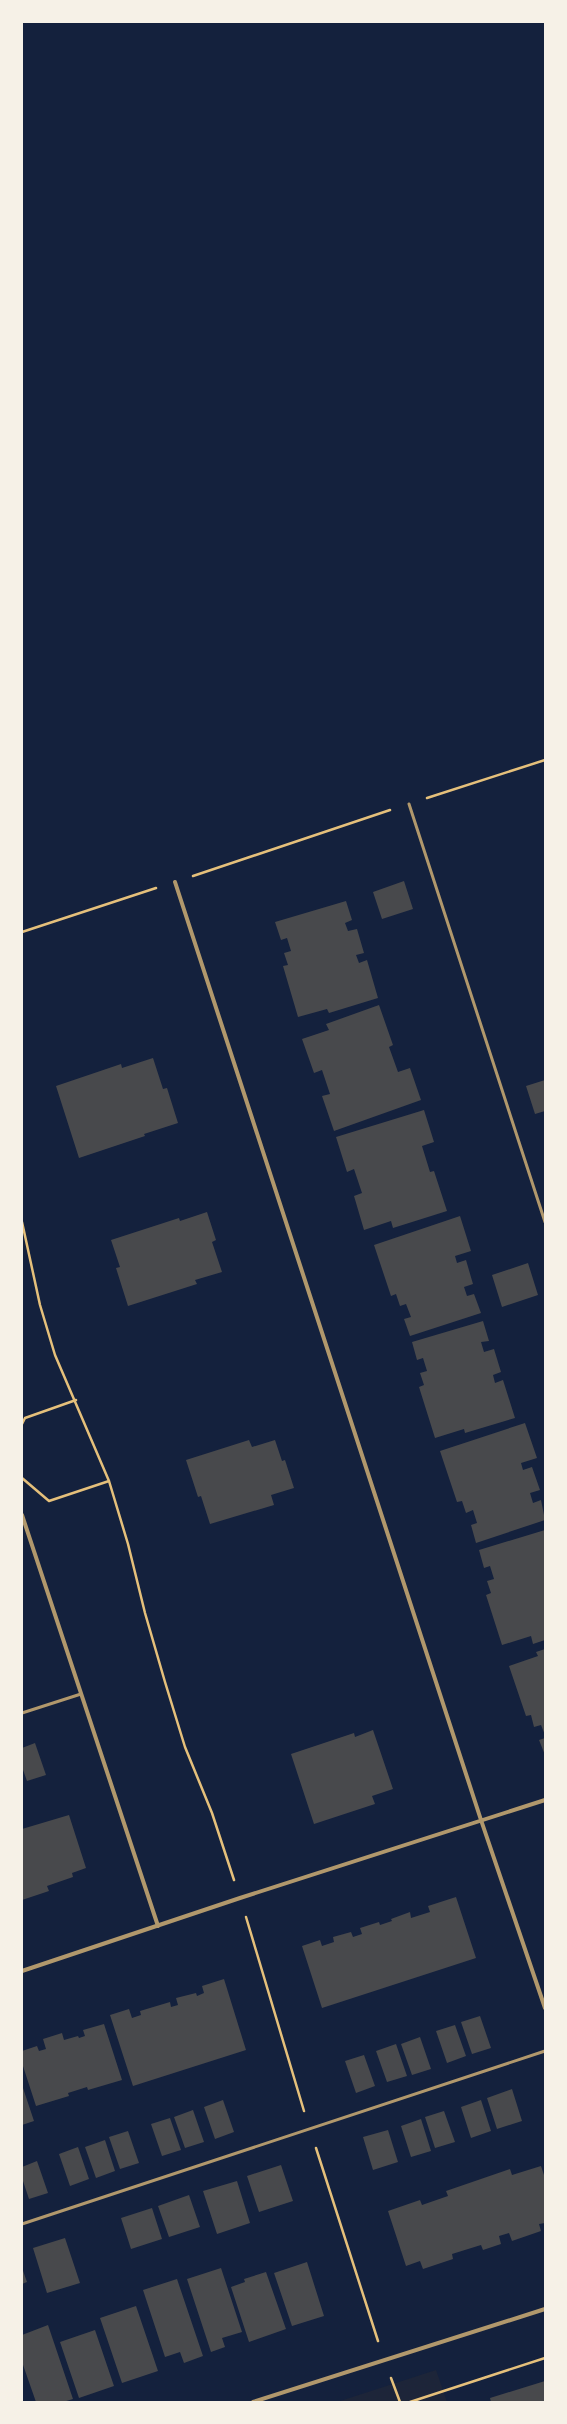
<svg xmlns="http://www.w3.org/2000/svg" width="567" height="2424" font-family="'Roboto Serif',serif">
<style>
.green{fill:#1d2539}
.building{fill:#48494c}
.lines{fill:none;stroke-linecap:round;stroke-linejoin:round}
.path{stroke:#e5c07b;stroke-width:2.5}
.service{stroke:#b1986c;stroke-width:3}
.minor{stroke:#b1986c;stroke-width:4}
</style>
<rect width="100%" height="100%" fill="#14213d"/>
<path class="green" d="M 436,2370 L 447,2402 L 337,2402 Z"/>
<path class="building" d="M 404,881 L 413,909 L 382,919 L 373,892 Z
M 346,901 L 352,920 L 345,923 L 348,931 L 357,929 L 364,953 L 356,955 L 359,963 L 367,960 L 378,998 L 329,1013 L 327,1009 L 298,1017 L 283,966 L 288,965 L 284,953 L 291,951 L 287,938 L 281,940 L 275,922 Z
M 379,1005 L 393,1045 L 389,1047 L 398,1072 L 410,1068 L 421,1100 L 334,1131 L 322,1096 L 330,1094 L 322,1070 L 314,1073 L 302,1039 L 329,1030 L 326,1024 Z
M 153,1058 L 163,1089 L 167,1088 L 178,1123 L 144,1134 L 145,1136 L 79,1158 L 56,1086 L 121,1064 L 122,1068 Z
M 545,1080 L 545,1111 L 535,1114 L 526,1086 Z
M 424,1110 L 434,1142 L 422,1146 L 430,1172 L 434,1171 L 447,1211 L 393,1228 L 391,1221 L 364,1230 L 354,1196 L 362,1193 L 354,1169 L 347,1172 L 336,1137 Z
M 207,1212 L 216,1240 L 212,1242 L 222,1272 L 195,1280 L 197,1284 L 128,1306 L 116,1268 L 120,1267 L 111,1240 L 179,1218 L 180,1221 Z
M 460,1216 L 471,1251 L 455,1256 L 457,1263 L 466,1260 L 473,1284 L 464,1287 L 467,1296 L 474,1294 L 481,1313 L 410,1336 L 404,1319 L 411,1317 L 406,1304 L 400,1306 L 396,1294 L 391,1296 L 374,1245 Z
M 528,1263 L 538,1295 L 502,1307 L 492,1275 Z
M 483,1321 L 489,1341 L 481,1342 L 484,1352 L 494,1349 L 501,1372 L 493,1375 L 495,1383 L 503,1380 L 515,1418 L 465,1433 L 464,1429 L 435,1438 L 419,1387 L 424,1385 L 420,1373 L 427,1371 L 423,1358 L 417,1360 L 412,1342 Z
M 525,1423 L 537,1458 L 521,1463 L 523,1470 L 532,1467 L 540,1490 L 530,1493 L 533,1503 L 541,1500 L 545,1520 L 476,1543 L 471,1525 L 477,1523 L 473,1510 L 466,1513 L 462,1501 L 457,1502 L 440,1451 Z
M 249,1440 L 252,1447 L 275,1440 L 282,1461 L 285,1460 L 294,1488 L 271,1495 L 274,1505 L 210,1524 L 201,1496 L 198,1497 L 186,1460 Z
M 545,1530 L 545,1640 L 533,1644 L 531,1636 L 502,1645 L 486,1595 L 491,1593 L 487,1581 L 494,1579 L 490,1566 L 484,1568 L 479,1550 Z
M 545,1649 L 545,1735 L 541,1725 L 534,1727 L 531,1715 L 526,1716 L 509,1666 L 538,1656 L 536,1652 Z
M 373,1730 L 393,1789 L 372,1796 L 375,1804 L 314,1824 L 291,1754 L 354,1733 L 355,1737 Z
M 545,1738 L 545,1755 L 539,1740 Z
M 35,1743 L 46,1775 L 27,1781 L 22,1767 L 22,1748 Z
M 69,1815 L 86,1868 L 72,1873 L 73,1877 L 47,1886 L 49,1891 L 22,1900 L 22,1829 Z
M 456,1897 L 476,1958 L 322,2008 L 302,1946 L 320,1940 L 322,1946 L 334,1942 L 333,1937 L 351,1932 L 353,1937 L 362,1934 L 360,1928 L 379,1922 L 380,1925 L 392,1921 L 391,1919 L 410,1912 L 411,1918 L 430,1912 L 428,1906 Z
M 224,1979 L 246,2050 L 133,2086 L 110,2015 L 129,2009 L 132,2018 L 141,2015 L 140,2011 L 170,2002 L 171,2007 L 178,2005 L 176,1998 L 196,1993 L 197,1996 L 204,1993 L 202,1986 Z
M 480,2016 L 491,2048 L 472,2054 L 461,2022 Z
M 104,2024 L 122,2080 L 88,2090 L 87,2087 L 68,2093 L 69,2096 L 36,2106 L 22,2063 L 22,2051 L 37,2046 L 39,2051 L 46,2049 L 43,2039 L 62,2033 L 64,2040 L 78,2036 L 79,2038 L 85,2036 L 83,2030 Z
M 455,2025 L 466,2056 L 447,2063 L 436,2031 Z
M 420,2037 L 431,2069 L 412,2075 L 401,2044 Z
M 396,2044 L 407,2076 L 387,2082 L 376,2051 Z
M 364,2055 L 375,2086 L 356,2093 L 345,2061 Z
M 22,2085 L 34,2121 L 22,2125 Z
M 512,2089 L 522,2121 L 497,2129 L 487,2098 Z
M 223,2100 L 234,2132 L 215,2139 L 204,2107 Z
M 481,2100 L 491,2131 L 471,2138 L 461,2107 Z
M 193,2110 L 204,2142 L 185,2148 L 174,2117 Z
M 444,2111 L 455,2142 L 435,2148 L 425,2117 Z
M 170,2118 L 181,2150 L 162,2156 L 151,2124 Z
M 421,2119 L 431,2151 L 411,2157 L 401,2126 Z
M 388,2130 L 398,2162 L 373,2170 L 363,2137 Z
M 128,2131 L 139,2163 L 120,2169 L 109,2137 Z
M 105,2140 L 115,2171 L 96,2178 L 85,2147 Z
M 78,2147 L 89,2179 L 70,2186 L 59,2154 Z
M 37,2161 L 48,2193 L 29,2199 L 22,2178 L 22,2167 Z
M 281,2165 L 293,2201 L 259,2212 L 247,2176 Z
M 541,2166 L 545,2178 L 545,2223 L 539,2224 L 541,2231 L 512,2241 L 509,2233 L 499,2236 L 501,2244 L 483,2250 L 481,2245 L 452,2254 L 453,2259 L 423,2269 L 420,2261 L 406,2266 L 388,2211 L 420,2200 L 422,2205 L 448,2196 L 446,2191 L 510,2169 L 512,2175 Z
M 237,2181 L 250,2223 L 217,2234 L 203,2191 Z
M 189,2195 L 200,2227 L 169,2237 L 158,2206 Z
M 152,2208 L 162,2239 L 131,2249 L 121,2218 Z
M 65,2238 L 80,2283 L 47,2293 L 33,2248 Z
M 307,2262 L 324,2316 L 292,2326 L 274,2273 Z
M 22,2268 L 27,2282 L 22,2284 Z
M 221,2268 L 242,2332 L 222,2338 L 225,2347 L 211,2352 L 187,2279 Z
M 266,2272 L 286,2329 L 249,2342 L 231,2287 L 245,2282 L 244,2279 Z
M 177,2279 L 203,2356 L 184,2363 L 180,2352 L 165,2357 L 143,2290 Z
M 136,2306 L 158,2371 L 122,2383 L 100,2318 Z
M 48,2325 L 73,2399 L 63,2402 L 36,2402 L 22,2362 L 22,2335 Z
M 95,2330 L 114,2386 L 79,2398 L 60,2342 Z
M 545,2381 L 545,2402 L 491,2402 L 490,2398 Z"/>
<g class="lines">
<path class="path" d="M 427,798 L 545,760
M 193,876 L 390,810
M 22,932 L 156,888
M 22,1222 L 40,1305 L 55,1355 L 109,1481 L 128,1544 L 145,1613 L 165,1682 L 185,1747 L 212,1813 L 234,1880
M 22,1424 L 25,1418 L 76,1400
M 22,1478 L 49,1501 L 109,1481
M 246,1917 L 304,2111
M 316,2148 L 378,2341
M 391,2378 L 400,2402
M 410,2402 L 545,2358"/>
<path class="service" d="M 409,804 L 545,1222
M 22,1713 L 81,1694
M 22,2224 L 545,2051"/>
<path class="minor" d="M 175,882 L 481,1820 L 545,2008
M 22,1515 L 158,1926
M 22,1971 L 240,1898 L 545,1800
M 253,2402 L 545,2309"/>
</g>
<rect width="567" height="2424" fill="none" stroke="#f6f1e7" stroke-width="46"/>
</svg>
